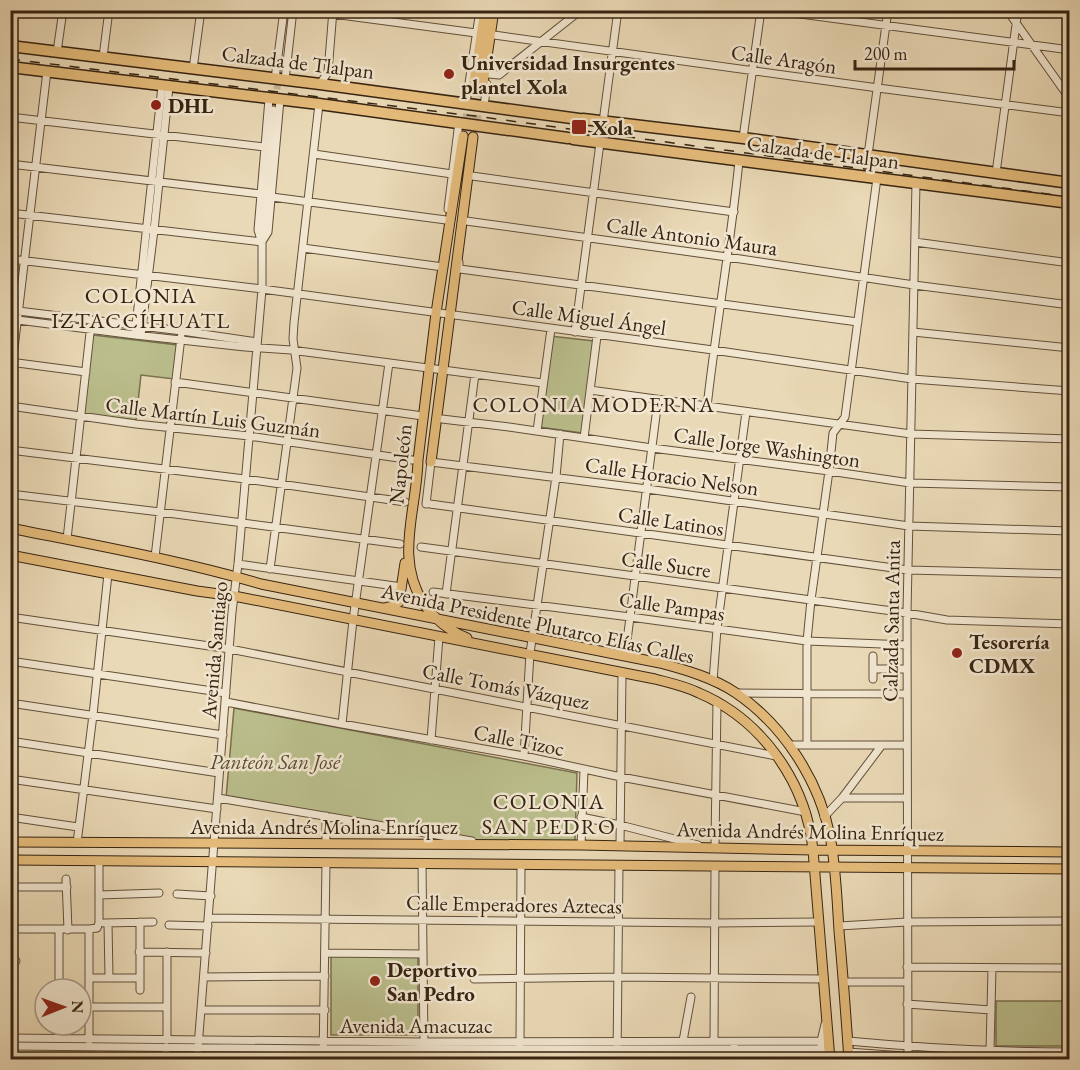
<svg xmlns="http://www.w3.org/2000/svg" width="1080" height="1070" font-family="'EB Garamond',serif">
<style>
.green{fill:#babe8c;stroke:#78704e;stroke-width:1.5}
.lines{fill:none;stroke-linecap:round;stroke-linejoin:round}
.minor-tunnel{stroke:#c6b595;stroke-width:7;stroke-dasharray:7 3.5;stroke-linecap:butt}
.major-tunnel{stroke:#c6b595;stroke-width:9;stroke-dasharray:9 4.5;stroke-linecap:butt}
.minor-casing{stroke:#63503a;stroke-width:9}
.major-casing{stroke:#362311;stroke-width:11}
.highway-casing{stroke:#362311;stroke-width:13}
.minor{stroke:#f1e6d0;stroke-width:7}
.major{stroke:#e5bc7b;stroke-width:9}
.highway{stroke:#e5bc7b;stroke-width:10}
.rail{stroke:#362311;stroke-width:1.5;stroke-dasharray:10 10;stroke-linecap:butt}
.poi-dot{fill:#8f2418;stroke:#f1e6d0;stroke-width:2}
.labels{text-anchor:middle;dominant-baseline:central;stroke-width:5;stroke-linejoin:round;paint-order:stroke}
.street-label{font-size:21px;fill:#362311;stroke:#f1e6d0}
.poi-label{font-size:21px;font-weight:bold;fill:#362311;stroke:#f1e6d0;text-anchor:start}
.park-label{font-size:21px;font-style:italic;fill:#574a30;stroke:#f1e6d0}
.neighbourhood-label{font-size:22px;letter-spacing:1.5px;fill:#362311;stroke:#f1e6d0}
</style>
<rect width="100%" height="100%" fill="#ead9b6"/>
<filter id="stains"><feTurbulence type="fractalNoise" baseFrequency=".00333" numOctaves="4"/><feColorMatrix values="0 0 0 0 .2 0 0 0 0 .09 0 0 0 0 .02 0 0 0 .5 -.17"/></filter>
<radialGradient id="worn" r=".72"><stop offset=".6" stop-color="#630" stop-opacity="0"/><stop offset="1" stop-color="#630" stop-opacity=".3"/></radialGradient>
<path class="green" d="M 93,335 L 178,345 L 174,379 L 141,375 L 136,420 L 83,414 Z
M 550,336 L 594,341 L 582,433 L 539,427 Z
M 234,708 L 577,773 L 575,841 L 484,842 L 226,798 Z
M 331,955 L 418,956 L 418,1035 L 331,1035 Z
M 996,1001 L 1068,1001 L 1068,1046 L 996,1046 Z"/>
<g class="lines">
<path class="minor-tunnel" d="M 273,110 L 281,66"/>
<path class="major-tunnel" d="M 463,136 L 473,89
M 473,137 L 482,90"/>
<defs>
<path id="minor" d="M 770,10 L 1070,50
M 1007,10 L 1070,99
M 333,14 L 476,33
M 494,35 L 878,88 L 1070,113
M 57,52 L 63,10
M 103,57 L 109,10
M 193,69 L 201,10
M 489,74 L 499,75 L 581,10
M 275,79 L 284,10
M 285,80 L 293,10
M 320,84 L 328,72 L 333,10
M 466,103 L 480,10
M 484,106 L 487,84
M 10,117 L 264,147
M 603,122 L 618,10
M 743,138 L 761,10
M 314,154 L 452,174
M 868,155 L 888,10
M 10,164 L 261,194
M 996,173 L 1018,10
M 472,176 L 734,212
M 272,197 L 446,220
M 448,209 L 459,122
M 10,213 L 262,242
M 466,221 L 727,257 L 914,285 L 1070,305
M 261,240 L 258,230 L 269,99
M 263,240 L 268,232 L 280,100
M 915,242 L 1070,263
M 303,248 L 443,267
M 10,259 L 262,289 L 713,350 L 912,379 L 1070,391
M 459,262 L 459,266 L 460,269 L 858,322
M 10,310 L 182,331 L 257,342
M 10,319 L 135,335 L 245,347 L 291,350 L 543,383
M 575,332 L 600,143
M 913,332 L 1070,348
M 135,335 L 162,86
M 141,335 L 154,230 L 169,87
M 10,362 L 86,372
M 10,382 L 47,71
M 175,382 L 423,416
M 590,390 L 911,434 L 1070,439
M 10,406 L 136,424 L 249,436 L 412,460
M 707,407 C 716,325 731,243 739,161
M 442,419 L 509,427 L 652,448 L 829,471 L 910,483 L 1070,487
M 537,431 L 551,329
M 584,438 L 597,336
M 10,450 L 245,479 L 405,502
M 10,494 L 160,512 L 400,544
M 426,504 L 431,462 L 647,489 L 909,526 L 1070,531
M 430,504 L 908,570 L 1070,574
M 67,539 L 91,324
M 421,547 L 811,600 L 907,613 L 947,620 L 1070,624
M 155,557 L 181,337
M 238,564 L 402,587
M 270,569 L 297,368 L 293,339 L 294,323 L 319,104
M 433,592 L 630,617 L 807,641 L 907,645
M 446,594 L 475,374
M 10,617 L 230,649 L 776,756
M 625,656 L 658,400
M 873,656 L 873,669
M 10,661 L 226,693
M 873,679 L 873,669 L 907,669
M 713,681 L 717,629 L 746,412
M 736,693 L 907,694
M 226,702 L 342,724 L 524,756 L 621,777 L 806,812
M 10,703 L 223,735
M 342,724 L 353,620 L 389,363
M 431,740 L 439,637
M 10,741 L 219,773
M 789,745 L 907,745
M 807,745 L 807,641 L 811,600 L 829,471 L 833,433 L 845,417 L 877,178
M 524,756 L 530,653 L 556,477 L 560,434
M 10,779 L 217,809
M 218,798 L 472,841
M 842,798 L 907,798
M 10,817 L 78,827
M 581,817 L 620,825 L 698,845
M 824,817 L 842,798 L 882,745
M 77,843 L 93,715 L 108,574
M 326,843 L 326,816
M 581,845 L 584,770
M 620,845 L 622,673
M 715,847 L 717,701
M 422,863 L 424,1044
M 66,879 L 68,930
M 10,887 L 67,887
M 177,894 L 211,896
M 99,895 L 159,893
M 209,918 L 715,923 L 819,922
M 140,922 L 140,990
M 104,923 L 153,922
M 108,923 L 109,978
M 169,925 L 208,926
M 839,926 L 907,922 L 1070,921
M 10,929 L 89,929 L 97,928 L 99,923 L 99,861
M 89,929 L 89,1041
M 59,930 L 59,989
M 139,952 L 206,953
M 325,953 L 423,954
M 10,961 L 16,961
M 907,967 L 1070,968
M 204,977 L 325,976
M 89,978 L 140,978
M 474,979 L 618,977 L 824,979
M 843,982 L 907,982
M 907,1004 L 991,1010
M 89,1007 L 167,1007
M 201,1010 L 325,1010
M 59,1025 L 59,1038
M 10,1038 L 423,1042 L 821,1041
M 167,1040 L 167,952
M 683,1041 L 691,997
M 714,1041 L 715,866
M 848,1041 C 922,1048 995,1052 1070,1052
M 10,1046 L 324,1049 L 821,1049
M 990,1051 L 992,968
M 848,1052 L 960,1060
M 100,1060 L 102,1047
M 165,1060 L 166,1047
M 197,1060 L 232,612 L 238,564 L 262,289 L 262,242 L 273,110
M 323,1060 L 326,863
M 519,1060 L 520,1042 L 521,865
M 617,1060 L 619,865
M 732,1060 L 734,1046
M 822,1060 L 821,1041 L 825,1024
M 908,1060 L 907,613 L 916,183"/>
<path id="major" d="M 473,89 L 485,10
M 482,90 L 494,10
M 463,136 L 436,313 L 418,460 C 417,510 394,558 424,604 C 435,619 449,631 467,638
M 431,462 L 473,137
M 10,528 C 94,545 179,560 261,584 L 660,663 C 686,670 714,678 736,693 C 783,725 819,780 830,836 C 836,867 837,899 839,931 C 843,974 846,1017 849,1060
M 10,555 L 197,591 L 234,596 L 655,679 C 670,683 685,686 699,693 C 762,720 806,782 813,850 L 830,1060
M 384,608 L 392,606 L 399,602 L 405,563
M 10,842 L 581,845 L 813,850 L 1070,852
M 10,860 L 1070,869"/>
<path id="highway" d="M 10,46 L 320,84 L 579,119
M 10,67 L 319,104 L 568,138
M 583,119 L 743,138 L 1070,183
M 573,139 L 1070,203"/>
</defs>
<use href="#minor" class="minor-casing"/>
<use href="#major" class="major-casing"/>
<use href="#highway" class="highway-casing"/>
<use href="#minor" class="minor"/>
<use href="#major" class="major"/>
<use href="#highway" class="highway"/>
<path class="rail" d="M 10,59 L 482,117 L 1070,197"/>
</g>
<g class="poi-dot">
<circle cx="449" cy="74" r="6"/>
<circle cx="156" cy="105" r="6"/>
<rect x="571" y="119" width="16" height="16" rx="3"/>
<circle cx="957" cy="653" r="6"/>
<circle cx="375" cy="981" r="6"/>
</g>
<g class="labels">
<g class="street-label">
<text transform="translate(784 59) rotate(8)">Calle Aragón</text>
<text transform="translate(298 62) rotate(7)">Calzada de Tlalpan</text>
<text transform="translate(823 152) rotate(7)">Calzada de Tlalpan</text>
<text transform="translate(692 236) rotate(8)">Calle Antonio Maura</text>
<text transform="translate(589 317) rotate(8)">Calle Miguel Ángel</text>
<text transform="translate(213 417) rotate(7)">Calle Martín Luis Guzmán</text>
<text transform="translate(767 447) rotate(8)">Calle Jorge Washington</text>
<text transform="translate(400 464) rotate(-84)">Napoleón</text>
<text transform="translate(672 476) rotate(8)">Calle Horacio Nelson</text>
<text transform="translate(671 521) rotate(8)">Calle Latinos</text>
<text transform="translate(666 564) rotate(8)">Calle Sucre</text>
<text transform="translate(672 606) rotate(8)">Calle Pampas</text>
<text transform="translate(891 621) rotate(-89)">Calzada Santa Anita</text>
<text transform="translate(538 623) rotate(12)">Avenida Presidente Plutarco Elías Calles</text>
<text transform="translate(214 650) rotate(-85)">Avenida Santiago</text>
<text transform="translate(506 686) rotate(11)">Calle Tomás Vázquez</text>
<text transform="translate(519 740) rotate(11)">Calle Tizoc</text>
<text x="324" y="826">Avenida Andrés Molina Enríquez</text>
<text transform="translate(810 831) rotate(1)">Avenida Andrés Molina Enríquez</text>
<text transform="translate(514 904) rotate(1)">Calle Emperadores Aztecas</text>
<text x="416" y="1025">Avenida Amacuzac</text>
</g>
<g class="poi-label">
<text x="461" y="62">Universidad Insurgentes<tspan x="461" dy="24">plantel Xola</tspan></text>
<text x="168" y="105">DHL</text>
<text x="592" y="127">Xola</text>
<text x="969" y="641">Tesorería<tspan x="969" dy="24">CDMX</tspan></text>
<text x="387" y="969">Deportivo<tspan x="387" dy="24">San Pedro</tspan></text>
</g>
<g class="park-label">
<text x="275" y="761">Panteón San José</text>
</g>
<g class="neighbourhood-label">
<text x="141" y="295">COLONIA<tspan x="141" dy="25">IZTACCÍHUATL</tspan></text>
<text x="594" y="404">COLONIA MODERNA</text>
<text x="549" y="801">COLONIA<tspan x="549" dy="25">SAN PEDRO</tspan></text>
</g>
</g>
<rect width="1080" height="1070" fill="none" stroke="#ead9b6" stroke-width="36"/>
<rect x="12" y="12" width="1056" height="1046" fill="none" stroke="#362311" stroke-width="3"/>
<rect x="18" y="18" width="1044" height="1034" fill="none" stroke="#362311" stroke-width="1.5"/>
<g transform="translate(63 1007) rotate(89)"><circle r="28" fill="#f1e6d0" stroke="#a69884" stroke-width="1.5"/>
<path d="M0-4.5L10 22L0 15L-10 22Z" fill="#8f2418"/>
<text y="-9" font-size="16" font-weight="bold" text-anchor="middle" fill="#362311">N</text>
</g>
<path d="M855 60v9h159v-9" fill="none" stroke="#362311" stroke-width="3"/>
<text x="864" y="60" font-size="18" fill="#362311" stroke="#f1e6d0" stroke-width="4.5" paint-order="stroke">200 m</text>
<rect width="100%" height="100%" filter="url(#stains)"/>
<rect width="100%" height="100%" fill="url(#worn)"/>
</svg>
